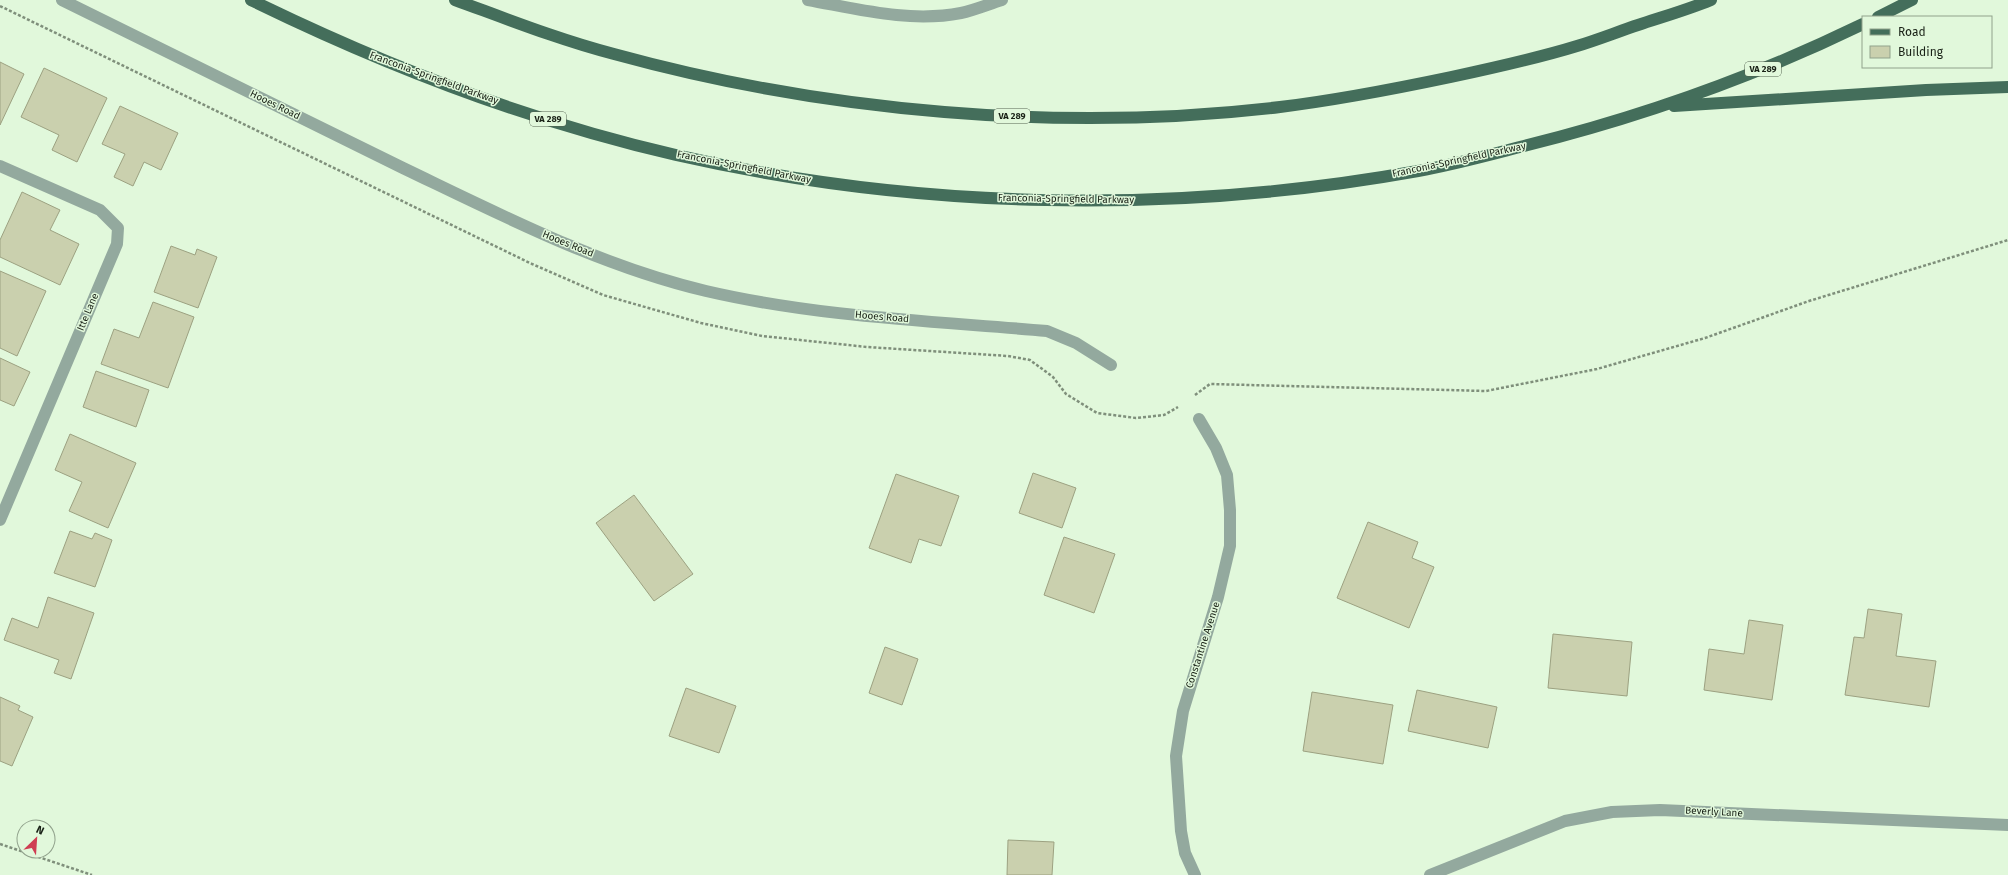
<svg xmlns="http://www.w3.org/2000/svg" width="2008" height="875" font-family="'Fira Sans',sans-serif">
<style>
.building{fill:#cad0ae;stroke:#9ca181}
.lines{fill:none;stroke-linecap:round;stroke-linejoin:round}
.path{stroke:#7f8f7b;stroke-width:2.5;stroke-dasharray:3 2;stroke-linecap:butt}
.minor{stroke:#93a99e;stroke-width:12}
.major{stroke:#446e5b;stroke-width:12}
.labels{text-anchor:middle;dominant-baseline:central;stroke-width:3;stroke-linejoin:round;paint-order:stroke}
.shield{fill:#e1f8db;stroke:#556251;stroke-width:1}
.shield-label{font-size:9px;font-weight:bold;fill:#192116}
.street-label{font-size:10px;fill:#192116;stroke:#e1f8db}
</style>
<rect width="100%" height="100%" fill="#e1f8db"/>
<path class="building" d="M 0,62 L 24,74 L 0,125 Z
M 44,68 L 107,98 L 77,162 L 52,150 L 59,135 L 21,117 Z
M 120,106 L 178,133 L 161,170 L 144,162 L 133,186 L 114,177 L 125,154 L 102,144 Z
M 22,192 L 60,210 L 50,230 L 79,244 L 60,285 L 0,257 L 0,240 Z
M 171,246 L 195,255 L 197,249 L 217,257 L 198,308 L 154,292 Z
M 0,271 L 46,291 L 17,356 L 0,348 Z
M 153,302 L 194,317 L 168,388 L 101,364 L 114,329 L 139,338 Z
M 0,358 L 30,372 L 14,406 L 0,400 Z
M 96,371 L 149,390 L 136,427 L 83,407 Z
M 70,434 L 136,463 L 108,528 L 69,511 L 82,482 L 55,470 Z
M 1033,473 L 1076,488 L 1062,528 L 1019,513 Z
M 896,474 L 959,496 L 941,546 L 919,539 L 911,563 L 869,548 Z
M 634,495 L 693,574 L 654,601 L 596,523 Z
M 1368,522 L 1418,542 L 1412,558 L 1434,567 L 1409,628 L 1337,598 Z
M 70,531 L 92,539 L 95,533 L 112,540 L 95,587 L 54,573 Z
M 1064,537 L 1115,554 L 1094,613 L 1044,595 Z
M 48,597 L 94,613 L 71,679 L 54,673 L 59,660 L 4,640 L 12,618 L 38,628 Z
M 1868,609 L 1902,614 L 1896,656 L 1936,661 L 1929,707 L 1845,695 L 1854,637 L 1864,638 Z
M 1749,620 L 1783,625 L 1772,700 L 1704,690 L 1709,649 L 1744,654 Z
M 1553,634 L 1632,642 L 1627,696 L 1548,688 Z
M 885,647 L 918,659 L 902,705 L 869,693 Z
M 686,688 L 736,706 L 719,753 L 669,736 Z
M 1417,690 L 1497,707 L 1488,748 L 1408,731 Z
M 1312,692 L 1393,705 L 1383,764 L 1303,751 Z
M 0,697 L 20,706 L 18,710 L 33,717 L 12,766 L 0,761 Z
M 1008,840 L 1054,842 L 1052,875 L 1007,875 Z"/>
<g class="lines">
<path class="path" d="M 0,6 L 532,264 L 603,295 L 701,323 L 762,336 L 867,347 L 1008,356 L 1030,360 L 1053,377 L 1066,394 L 1097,413 L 1136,418 L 1164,415 L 1178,407
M 1195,395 L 1210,384 L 1486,391 L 1597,369 L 1705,338 L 1809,301 L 2008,240
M 0,844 L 92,875"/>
<path class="minor" d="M 62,0 C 175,56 289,112 403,168 C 501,215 600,266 706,291 C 818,317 933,321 1047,331 L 1076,343 L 1111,365
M 808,0 C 858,9 910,23 961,13 C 975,10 989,4 1002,0
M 0,166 L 100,210 L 118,228 L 117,244 L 0,520
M 1195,875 L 1185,853 L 1181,831 L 1176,756 L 1183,711 L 1218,597 L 1230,546 L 1230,510 L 1227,475 L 1216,448 L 1199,419
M 1430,875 L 1565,821 L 1612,812 L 1660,810 L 2008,825"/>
<path class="major" d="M 251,0 C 386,66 528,121 676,155 C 918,210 1173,215 1418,171 C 1453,165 1489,155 1524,146 C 1641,117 1754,77 1863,24
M 455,0 C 507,19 560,40 614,54 C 825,112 1062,133 1280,107 C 1337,100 1394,89 1451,77 C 1493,68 1535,59 1577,46 C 1597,40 1617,32 1638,25 C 1662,17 1687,10 1711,0
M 1878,17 L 1912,0
M 1674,106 L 1926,90 L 2008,87"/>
</g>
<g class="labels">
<g class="shield">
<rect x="1745" y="62" width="36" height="14" rx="3"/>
<rect x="994" y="109" width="36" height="14" rx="3"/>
<rect x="530" y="112" width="36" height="14" rx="3"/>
</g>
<g class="shield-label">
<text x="1763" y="69">VA 289</text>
<text x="1012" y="116">VA 289</text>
<text x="548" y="119">VA 289</text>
</g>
<g class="street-label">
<text transform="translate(434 78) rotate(20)">Franconia-Springfield Parkway</text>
<text transform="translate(275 105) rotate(26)">Hooes Road</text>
<text transform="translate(1459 160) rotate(-12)">Franconia-Springfield Parkway</text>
<text transform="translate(744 167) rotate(11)">Franconia-Springfield Parkway</text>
<text transform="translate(1066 199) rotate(1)">Franconia-Springfield Parkway</text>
<text transform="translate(568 244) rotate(22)">Hooes Road</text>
<text transform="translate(88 312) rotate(-67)">Itte Lane</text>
<text transform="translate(882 317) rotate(5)">Hooes Road</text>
<text transform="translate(1203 645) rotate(-72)">Constantine Avenue</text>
<text transform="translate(1714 812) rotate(3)">Beverly Lane</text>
</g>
</g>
<rect x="1862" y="16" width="130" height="52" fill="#e1f8db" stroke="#91a28c"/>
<rect x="1870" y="29" width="20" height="6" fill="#446e5b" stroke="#91a28c"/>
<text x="1898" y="36" font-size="12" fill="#192116">Road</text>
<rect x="1870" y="46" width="20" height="12" fill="#cad0ae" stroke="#91a28c"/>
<text x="1898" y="56" font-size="12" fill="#192116">Building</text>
<g transform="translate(36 839) rotate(25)"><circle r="19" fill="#e1f8db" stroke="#91a28c"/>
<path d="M0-3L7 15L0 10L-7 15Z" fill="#cf3e53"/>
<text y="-6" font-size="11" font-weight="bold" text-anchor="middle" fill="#192116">N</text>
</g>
</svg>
